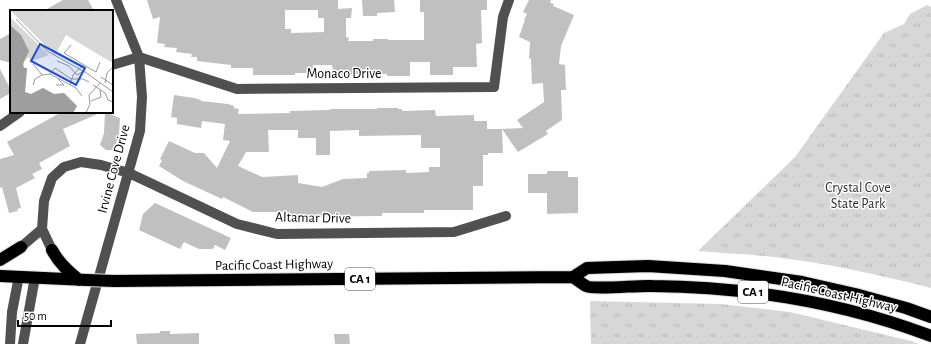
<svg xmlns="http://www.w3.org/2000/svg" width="931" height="344" font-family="'Alegreya Sans',sans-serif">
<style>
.park{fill:url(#park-tufts)}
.building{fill:#c0c0c0;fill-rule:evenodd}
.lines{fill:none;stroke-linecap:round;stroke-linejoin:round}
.highway-casing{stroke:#dbdbdb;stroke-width:14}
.minor{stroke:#505050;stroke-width:10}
.highway{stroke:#000;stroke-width:12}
.highway-bridge-casing{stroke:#dbdbdb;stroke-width:14;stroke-linecap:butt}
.highway-bridge{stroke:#000;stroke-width:12}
.labels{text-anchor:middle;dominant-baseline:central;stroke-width:3;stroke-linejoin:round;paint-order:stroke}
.shield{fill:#fff;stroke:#4c4c4c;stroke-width:1}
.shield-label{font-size:13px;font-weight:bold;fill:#000}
.street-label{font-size:14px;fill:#000;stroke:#fff}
.park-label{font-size:14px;fill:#2e2e2e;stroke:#fff}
.inset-road{fill:none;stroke:#999;stroke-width:1}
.view{fill:#1d4ed8;fill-opacity:0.15;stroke:#1d4ed8;stroke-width:2}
.inset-edge{fill:none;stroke:#000;stroke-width:2}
</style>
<defs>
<pattern id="park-tufts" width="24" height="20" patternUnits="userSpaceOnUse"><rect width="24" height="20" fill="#d7d7d7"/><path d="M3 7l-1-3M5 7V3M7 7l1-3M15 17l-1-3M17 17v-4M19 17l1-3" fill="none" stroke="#b7b7b7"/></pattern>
</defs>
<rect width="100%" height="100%" fill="#fff"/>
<path class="park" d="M 927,5 L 931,7 L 931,288 C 876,274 821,262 765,256 C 743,254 720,253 698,251 L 795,157 L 884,33 L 904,24 L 910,14 Z
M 590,301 L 721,304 L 790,312 L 911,341 L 919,344 L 591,344 Z"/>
<path class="building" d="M 63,0 L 88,0 L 94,11 L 43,11 Z
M 147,0 L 338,0 L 338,9 L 352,8 L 351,18 L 346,18 L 346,37 L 349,38 L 348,41 L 373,41 L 373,39 L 388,39 L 388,40 L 424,40 L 424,12 L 420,12 L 420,0 L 487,0 L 487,10 L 481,10 L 482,43 L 476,44 L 477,67 L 453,67 L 453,75 L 430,75 L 430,62 L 410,62 L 410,76 L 387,76 L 387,74 L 350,74 L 350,76 L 334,76 L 332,65 L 313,65 L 312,73 L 295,73 L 295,75 L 253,75 L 253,68 L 231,68 L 231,65 L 197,61 L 197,57 L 191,57 L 192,54 L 176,52 L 177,48 L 164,47 L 165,44 L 157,43 L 160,17 L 153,19 ZM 285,10 L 318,10 L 318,18 L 324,18 L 324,32 L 291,33 L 291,29 L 285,29 Z
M 362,0 L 394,0 L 395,12 L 377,13 L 377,16 L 363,16 Z
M 529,0 L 551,0 L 550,3 L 554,4 L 553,6 L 574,15 L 561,46 L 559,64 L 565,65 L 566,90 L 561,90 L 562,120 L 546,131 L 548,134 L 518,152 L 502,129 L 523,128 L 517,120 L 544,102 L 543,83 L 532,84 L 531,59 L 529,58 L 530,42 L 519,37 L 525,20 L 524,20 L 527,14 L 523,12 Z
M 11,33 L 11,63 L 0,60 L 0,39 Z
M 0,69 L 11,90 L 11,93 L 0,99 Z
M 174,95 L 194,98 L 201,100 L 201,101 L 228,104 L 234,106 L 234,108 L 239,109 L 238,114 L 290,113 L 290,111 L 328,110 L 332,109 L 377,109 L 377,108 L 398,108 L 398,109 L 402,109 L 402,111 L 435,110 L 436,116 L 474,115 L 474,121 L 487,121 L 487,129 L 502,129 L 503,153 L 488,153 L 488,155 L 483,155 L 483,186 L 473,186 L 473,210 L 424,210 L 424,213 L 382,213 L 382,216 L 288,217 L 288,212 L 253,212 L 223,197 L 222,199 L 183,181 L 159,166 L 162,160 L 160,159 L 169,141 L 195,153 L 204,153 L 217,168 L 230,141 L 223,140 L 225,124 L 202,121 L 201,128 L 177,124 L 177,118 L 171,117 ZM 268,130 L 298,130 L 298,138 L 316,138 L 316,155 L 330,155 L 330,131 L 359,130 L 359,136 L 421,135 L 421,148 L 440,148 L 440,167 L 429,167 L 429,172 L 406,173 L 406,170 L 369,171 L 369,173 L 367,173 L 367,178 L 343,179 L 322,187 L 298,183 L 298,175 L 262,177 L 238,166 L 246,152 L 269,152 Z
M 62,112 L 102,112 L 63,129 L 70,146 L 39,163 L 42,169 L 32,174 L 35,178 L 16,188 L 21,208 L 17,209 L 18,211 L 9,213 L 2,187 L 0,188 L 0,159 L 14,155 L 7,142 Z
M 105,112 L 120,118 L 119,134 L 114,150 L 106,150 L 100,145 L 104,133 Z
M 547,171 L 568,171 L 568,177 L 578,177 L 578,213 L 547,214 L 547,193 L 528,193 L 528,174 L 547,174 Z
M 155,203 L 231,238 L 225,250 L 215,245 L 213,249 L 199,249 L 184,242 L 180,249 L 139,230 L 143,214 Z
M 160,331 L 170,331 L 170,334 L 199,333 L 199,344 L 137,344 L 136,334 L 160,333 Z
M 334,334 L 349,334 L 350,344 L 335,344 Z"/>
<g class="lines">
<defs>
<path id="highway" d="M 52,250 C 59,263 68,271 79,280
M 0,260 L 21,247
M 0,276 L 87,280
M 573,277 C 577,280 581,283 586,286 C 594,290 640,285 652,286 C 747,287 842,302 931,336
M 114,281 L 573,277 L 587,268 L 648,266 L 725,271 L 802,282 L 855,294 L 906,308 L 931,317"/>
</defs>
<use href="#highway" class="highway-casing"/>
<path class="minor" d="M 112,65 L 139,57 L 237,89 L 494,87 L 503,17 L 509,0
M 0,126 L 20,112
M 21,247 L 42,229
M 52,250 L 42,229 L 44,201 L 52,178 L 64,167 L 81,162 L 101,165 L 129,173 L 237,224 L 277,234 L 454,232 L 506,216
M 10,344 L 12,312 L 19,276
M 23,344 L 35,277
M 80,344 L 140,131 L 142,97 L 139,57 L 116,0"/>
<use href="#highway" class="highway"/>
<defs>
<path id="highway-bridge" d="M 87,280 L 114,281"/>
</defs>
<use href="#highway-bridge" class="highway-bridge-casing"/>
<use href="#highway-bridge" class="highway-bridge"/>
</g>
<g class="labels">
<g class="shield">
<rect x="345" y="268" width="30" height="22" rx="3"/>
<rect x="738" y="281" width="30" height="22" rx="3"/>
</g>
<g class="shield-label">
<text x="360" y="279">CA 1</text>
<text x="753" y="292">CA 1</text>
</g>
<g class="street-label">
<text x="344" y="74">Monaco Drive</text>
<text transform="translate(114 169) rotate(-75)">Irvine Cove Drive</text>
<text transform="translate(313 218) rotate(1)">Altamar Drive</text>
<text transform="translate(274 265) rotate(-1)">Pacific Coast Highway</text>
<text transform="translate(839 295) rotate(13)">Pacific Coast Highway</text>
</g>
<g class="park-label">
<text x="858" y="188">Crystal Cove<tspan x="858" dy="16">State Park</tspan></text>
</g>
</g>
<g transform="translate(10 10)">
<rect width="103" height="103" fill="#fff"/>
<path d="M 0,0 L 103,0 L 103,50 L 101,52 L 56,25 L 45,45 ZM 0,7 L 39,45 L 22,51 L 18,47 L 14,51 L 13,57 L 17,58 L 15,82 L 21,84 L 33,78 L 44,84 L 54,83 L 67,96 L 63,103 L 0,103 Z" fill="#d7d7d7"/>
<path d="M 0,15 L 11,25 L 19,41 L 13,54 L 14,58 L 17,58 L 15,82 L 21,84 L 33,78 L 44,84 L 54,83 L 67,96 L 63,103 L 0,103 Z" fill="#9e9e9e"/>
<path class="inset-road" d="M 6,9 L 37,41 L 75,62 L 103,82M 61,35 L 54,43 L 86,62 L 90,52M 47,51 L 59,56 L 67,65 L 72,62M 23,54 L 32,65 L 40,64 L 66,78 L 72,86M 40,64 L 45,58 L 61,69 L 73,69 L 79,72M 91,67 L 103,75M 95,73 L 97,63 L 103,57M 23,75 L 25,69 L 32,65M 46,75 L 54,75 L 48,69M 60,75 L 63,65 L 74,54M 83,75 L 95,83 L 98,90 L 103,92M 79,85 L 90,73M 81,91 L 91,87 L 90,80M 76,103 L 80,94 L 79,85"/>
<path class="view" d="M 30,34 L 75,58 L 66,75 L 21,51 Z"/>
<rect width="103" height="103" class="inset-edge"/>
</g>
<path d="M18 320v6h93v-6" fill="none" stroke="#000000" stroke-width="2"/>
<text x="24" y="320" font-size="12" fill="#000000" stroke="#ffffff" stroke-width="3" paint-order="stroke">50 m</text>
</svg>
